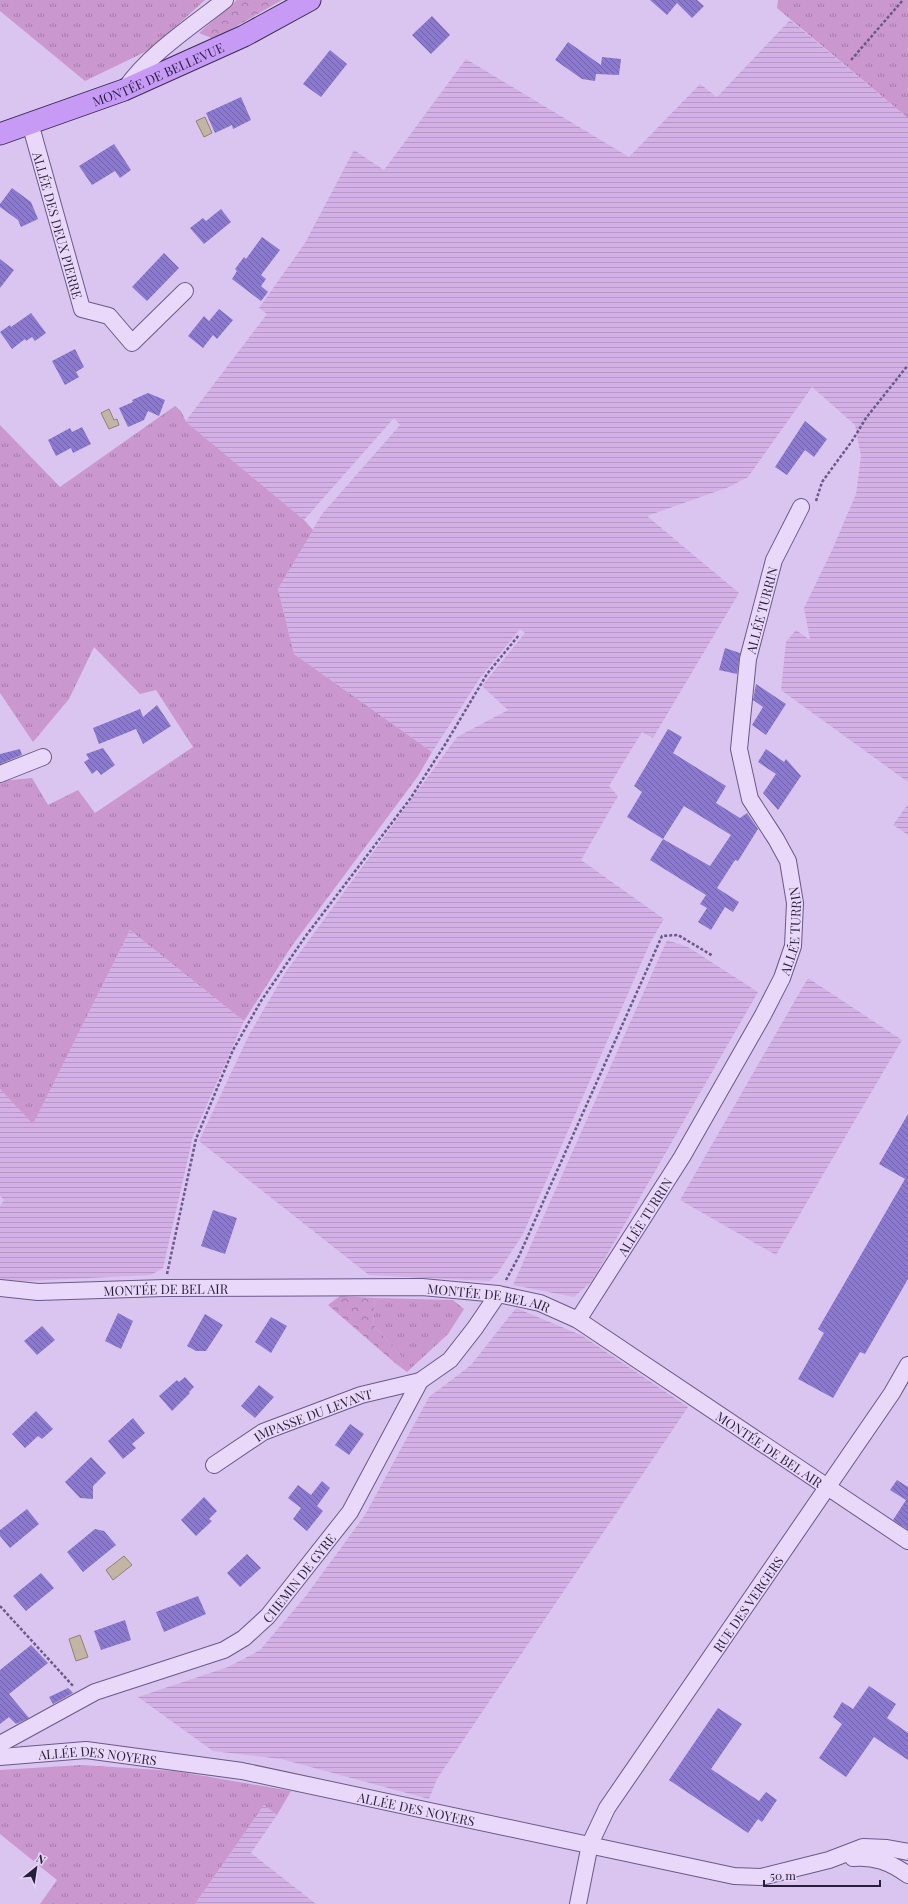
<svg xmlns="http://www.w3.org/2000/svg" width="908" height="1904" font-family="'Playfair Display',serif">
<style>
.farmland{fill:url(#farmland-rules)}
.grass{fill:url(#grass-tufts)}
.forest{fill:url(#forest-crowns)}
.water{fill:#c3b5a6;stroke:#92816c}
.building{fill:url(#building-back-hatch);fill-rule:evenodd}
.lines{fill:none;stroke-linecap:round;stroke-linejoin:round}
.minor-casing{stroke:#6a598c;stroke-width:18}
.major-casing{stroke:#392e59;stroke-width:23}
.path{stroke:#6a598c;stroke-width:2.5;stroke-dasharray:3 2;stroke-linecap:butt}
.minor{stroke:#e9d8fa;stroke-width:16}
.major{stroke:#c69af5;stroke-width:21}
.labels{text-anchor:middle;dominant-baseline:central;stroke-width:3;stroke-linejoin:round;paint-order:stroke}
.street-label{font-size:13px;fill:#261e3b;stroke:#e6d4f7}
</style>
<defs>
<pattern id="farmland-rules" width="6" height="5" patternUnits="userSpaceOnUse"><rect width="6" height="5" fill="#d3b1e6"/><path d="M0 2.5h6" fill="none" stroke="#b598c6"/></pattern>
<pattern id="grass-tufts" width="24" height="20" patternUnits="userSpaceOnUse"><rect width="24" height="20" fill="#ca97cf"/><path d="M3 7l-1-3M5 7V3M7 7l1-3M15 17l-1-3M17 17v-4M19 17l1-3" fill="none" stroke="#a47ba9"/></pattern>
<pattern id="forest-crowns" width="20" height="18" patternUnits="userSpaceOnUse"><rect width="20" height="18" fill="#ca97cf"/><path d="M2 6a3 3 0 1 1 6 0M12 15a3 3 0 1 1 6 0" fill="none" stroke="#a47ba9"/></pattern>
<pattern id="building-back-hatch" width="6" height="6" patternUnits="userSpaceOnUse"><rect width="6" height="6" fill="#8b78d0"/><path d="M-1 5l2 2M0 0l6 6M5-1l2 2" fill="none" stroke="#7162aa"/></pattern>
</defs>
<rect width="100%" height="100%" fill="#dac4f0"/>
<path class="farmland" d="M 790,20 L 908,118 L 908,782 L 781,690 L 786,642 L 796,630 L 810,640 L 804,608 L 833,548 L 856,494 L 861,456 L 855,425 L 812,387 L 748,477 L 729,487 L 647,516 L 739,593 L 653,738 L 642,732 L 609,786 L 618,796 L 581,860 L 664,919 L 650,943 L 523,1234 L 497,1274 L 489,1281 L 369,1275 L 199,1141 L 249,1035 L 285,973 L 457,737 L 508,710 L 482,686 L 525,633 L 520,629 L 480,678 L 432,752 L 294,654 L 278,589 L 322,514 L 400,425 L 394,418 L 304,520 L 185,422 L 267,314 L 259,308 L 305,243 L 354,150 L 384,170 L 466,59 L 629,157 L 700,84 L 717,97 Z
M 908,804 L 908,835 L 893,825 Z
M 130,930 L 244,1021 L 193,1136 L 163,1268 L 151,1275 L 8,1282 L 0,1278 L 0,1206 L 4,1200 L 0,1196 L 0,1089 L 33,1123 Z
M 667,940 L 688,947 L 758,992 L 592,1281 L 574,1297 L 513,1285 Z
M 808,978 L 902,1040 L 776,1255 L 680,1200 Z
M 516,1308 L 581,1335 L 688,1407 L 437,1779 L 429,1799 L 281,1759 L 213,1751 L 138,1697 L 228,1667 L 260,1650 L 305,1597 L 365,1515 L 429,1397 L 471,1365 Z
M 264,1805 L 277,1815 L 251,1853 L 316,1904 L 195,1904 Z"/>
<path class="grass" d="M 0,0 L 205,0 L 151,49 L 85,81 L 0,11 Z
M 778,0 L 908,0 L 908,118 L 777,8 Z
M 175,406 L 181,411 L 186,422 L 304,520 L 313,530 L 278,589 L 294,654 L 432,752 L 418,776 L 291,947 L 244,1021 L 130,930 L 33,1124 L 0,1089 L 0,781 L 32,778 L 48,805 L 78,790 L 95,813 L 193,747 L 156,690 L 140,694 L 94,647 L 69,699 L 33,742 L 0,693 L 0,425 L 60,487 Z
M 375,1298 L 453,1300 L 464,1309 L 448,1334 L 407,1372 L 395,1363 L 401,1356 L 373,1324 Z
M 82,1765 L 175,1771 L 291,1791 L 277,1815 L 264,1805 L 195,1904 L 40,1904 L 57,1880 L 0,1834 L 0,1770 Z"/>
<path class="forest" d="M 237,0 L 282,0 L 214,39 L 199,33 Z
M 340,1296 L 375,1298 L 373,1324 L 401,1356 L 395,1363 L 328,1305 Z"/>
<path class="water" d="M 205,117 L 212,133 L 204,137 L 196,121 Z
M 109,409 L 114,420 L 117,419 L 119,425 L 109,429 L 101,413 Z
M 124,1556 L 132,1565 L 113,1580 L 106,1570 Z
M 80,1635 L 88,1657 L 76,1661 L 69,1639 Z"/>
<path class="building" d="M 650,0 L 697,0 L 704,6 L 692,18 L 677,3 L 667,15 Z
M 432,16 L 450,35 L 431,54 L 412,35 Z
M 568,42 L 601,65 L 602,57 L 621,59 L 619,75 L 596,74 L 595,81 L 582,79 L 555,60 Z
M 330,50 L 347,64 L 321,97 L 303,84 Z
M 241,97 L 251,120 L 233,129 L 232,125 L 215,133 L 206,113 Z
M 114,144 L 131,170 L 120,178 L 115,171 L 92,185 L 79,166 Z
M 12,188 L 31,202 L 38,219 L 21,227 L 18,220 L 0,207 L 0,204 Z
M 221,209 L 231,222 L 204,244 L 190,228 L 203,218 L 206,221 Z
M 262,237 L 280,250 L 261,275 L 266,279 L 261,286 L 268,292 L 261,301 L 232,279 L 237,271 L 235,269 L 244,257 L 246,259 Z
M 164,253 L 179,268 L 147,301 L 132,287 Z
M 0,259 L 14,270 L 0,288 Z
M 219,309 L 233,320 L 217,339 L 213,335 L 203,348 L 188,336 L 204,316 L 209,321 Z
M 31,313 L 46,333 L 35,341 L 32,337 L 26,341 L 25,339 L 12,349 L 0,332 L 10,325 L 11,327 Z
M 75,349 L 84,367 L 76,372 L 79,377 L 65,385 L 52,361 Z
M 148,393 L 165,400 L 159,416 L 148,411 L 144,420 L 128,427 L 119,408 L 133,402 L 132,400 Z
M 805,421 L 827,439 L 814,457 L 805,450 L 787,475 L 775,467 Z
M 82,427 L 91,444 L 73,453 L 71,448 L 56,456 L 48,440 L 70,428 L 72,432 Z
M 725,648 L 740,653 L 737,674 L 719,670 Z
M 756,684 L 786,704 L 766,735 L 752,725 L 763,707 L 753,700 Z
M 157,705 L 171,726 L 143,744 L 136,729 L 99,744 L 93,728 L 140,709 L 143,717 Z
M 668,729 L 682,737 L 673,753 L 726,786 L 716,803 L 740,818 L 747,813 L 758,829 L 738,861 L 735,860 L 717,888 L 739,902 L 733,912 L 725,907 L 711,930 L 698,922 L 707,908 L 700,904 L 706,895 L 650,860 L 663,839 L 627,817 L 642,792 L 634,786 ZM 684,806 L 731,835 L 710,866 L 663,839 Z
M 103,748 L 115,765 L 101,775 L 97,770 L 92,774 L 84,762 L 89,759 L 86,754 Z
M 20,749 L 22,755 L 0,764 L 0,754 Z
M 766,749 L 784,762 L 786,759 L 801,776 L 778,810 L 763,793 L 776,774 L 758,762 Z
M 908,1114 L 908,1279 L 865,1354 L 860,1352 L 833,1398 L 798,1379 L 824,1333 L 818,1329 L 905,1179 L 879,1164 Z
M 213,1210 L 237,1218 L 225,1254 L 201,1246 Z
M 118,1313 L 133,1321 L 121,1349 L 105,1341 Z
M 205,1314 L 223,1325 L 206,1351 L 196,1351 L 187,1346 Z
M 271,1317 L 287,1326 L 271,1353 L 255,1342 Z
M 42,1326 L 55,1340 L 37,1355 L 24,1341 Z
M 185,1377 L 194,1387 L 189,1392 L 190,1393 L 172,1411 L 159,1396 L 177,1380 L 179,1382 Z
M 259,1385 L 274,1397 L 255,1418 L 241,1406 Z
M 36,1411 L 53,1429 L 42,1439 L 38,1436 L 25,1448 L 12,1434 Z
M 133,1418 L 145,1433 L 132,1444 L 136,1448 L 123,1459 L 108,1441 Z
M 350,1424 L 364,1434 L 349,1455 L 335,1445 Z
M 91,1457 L 106,1473 L 93,1486 L 93,1499 L 80,1498 L 65,1482 Z
M 897,1480 L 908,1487 L 908,1530 L 893,1520 L 906,1500 L 890,1490 Z
M 322,1481 L 330,1488 L 317,1506 L 323,1511 L 307,1531 L 293,1519 L 301,1508 L 288,1498 L 298,1485 L 311,1495 Z
M 204,1497 L 217,1511 L 209,1519 L 212,1521 L 196,1536 L 181,1520 Z
M 27,1509 L 39,1524 L 10,1548 L 0,1536 L 0,1530 Z
M 95,1529 L 104,1531 L 116,1545 L 83,1572 L 67,1552 Z
M 247,1554 L 261,1568 L 240,1587 L 227,1573 Z
M 41,1573 L 54,1588 L 26,1611 L 13,1596 Z
M 198,1596 L 206,1614 L 164,1632 L 156,1612 Z
M 125,1620 L 131,1640 L 101,1650 L 94,1631 Z
M 31,1645 L 48,1663 L 9,1694 L 29,1718 L 16,1724 L 9,1717 L 0,1724 L 0,1670 Z
M 869,1686 L 896,1704 L 887,1718 L 908,1733 L 908,1760 L 874,1737 L 846,1777 L 819,1758 L 842,1724 L 833,1717 L 842,1702 L 853,1709 Z
M 68,1688 L 73,1693 L 53,1704 L 49,1697 Z
M 718,1708 L 742,1724 L 711,1769 L 759,1801 L 766,1792 L 777,1800 L 762,1822 L 758,1819 L 748,1833 L 669,1780 Z"/>
<g class="lines">
<defs>
<g id="minor">
<path d="M 125,89 C 150,53 191,27 225,0"/>
<path id="s1" d="M 30,123 L 82,309 L 109,316 L 132,343 L 185,291"/>
<path d="M 0,774 L 43,757"/>
<path id="s2" d="M 0,1288 L 38,1292 L 164,1288 L 422,1287 L 498,1294 L 540,1303 L 578,1320 L 908,1541"/>
<path id="s3" d="M 578,1320 L 682,1157 L 763,1015 L 782,978 L 793,946 L 795,903 L 788,861 L 776,839 L 750,799 L 739,749 L 748,659 L 774,560 L 801,507"/>
<path id="s4" d="M 214,1465 L 263,1432 L 361,1395 L 420,1381"/>
<path id="s5" d="M 0,1744 L 95,1692 L 224,1650 L 244,1638 L 268,1616 L 350,1512 L 420,1381 L 450,1360 L 475,1328 L 498,1294"/>
<path id="s6" d="M 0,1757 L 86,1750 L 242,1771 L 734,1876 L 761,1877 L 829,1860 L 863,1847 L 887,1848 L 908,1852"/>
<path d="M 853,1858 C 874,1856 890,1862 908,1875"/>
<path id="s7" d="M 578,1904 L 590,1844 L 607,1808 L 892,1393 L 908,1365"/>
</g>
<g id="major">
<path id="s8" d="M 0,134 L 124,90 L 244,36 L 310,0"/>
</g>
</defs>
<use href="#minor" class="minor-casing"/>
<use href="#major" class="major-casing"/>
<path class="path" d="M 851,60 L 903,0
M 816,501 L 822,482 L 852,441 L 866,418 L 908,365
M 167,1274 L 196,1139 L 233,1050 L 261,1001 L 305,937 L 410,799 L 446,743 L 487,674 L 519,635
M 506,1280 L 519,1256 L 662,936 L 678,935 L 713,956
M 0,1606 L 74,1687"/>
<use href="#minor" class="minor"/>
<use href="#major" class="major"/>
</g>
<g class="labels">
<g class="street-label">
<text stroke="none"><textPath href="#s8" startOffset="169">MONTÉE DE BELLEVUE</textPath></text>
<text stroke="none"><textPath href="#s1" startOffset="106">ALLÉE DES DEUX PIERRE</textPath></text>
<text stroke="none"><textPath href="#s3" startOffset="783">ALLÉE TURRIN</textPath></text>
<text stroke="none"><textPath href="#s3" startOffset="447">ALLÉE TURRIN</textPath></text>
<text stroke="none"><textPath href="#s3" startOffset="123">ALLÉE TURRIN</textPath></text>
<text stroke="none"><textPath href="#s2" startOffset="166">MONTÉE DE BEL AIR</textPath></text>
<text stroke="none"><textPath href="#s2" startOffset="490">MONTÉE DE BEL AIR</textPath></text>
<text stroke="none"><textPath href="#s4" startOffset="112">IMPASSE DU LEVANT</textPath></text>
<text stroke="none"><textPath href="#s2" startOffset="814">MONTÉE DE BEL AIR</textPath></text>
<text stroke="none"><textPath href="#s5" startOffset="349">CHEMIN DE GYRE</textPath></text>
<text stroke="none"><textPath href="#s7" startOffset="349">RUE DES VERGERS</textPath></text>
<text stroke="none"><textPath href="#s6" startOffset="98">ALLÉE DES NOYERS</textPath></text>
<text stroke="none"><textPath href="#s6" startOffset="422">ALLÉE DES NOYERS</textPath></text>
</g>
</g>
<g transform="translate(36 1868) rotate(30)" stroke="#e6d4f7" stroke-width="3" paint-order="stroke">
<path d="M0-3L7 15L0 10L-7 15Z" fill="#261e3b"/>
<text y="-6" font-size="11" font-weight="bold" text-anchor="middle" fill="#261e3b">N</text>
</g>
<path d="M764 1880v6h116v-6" fill="none" stroke="#261e3b" stroke-width="2"/>
<text x="770" y="1880" font-size="12" fill="#261e3b" stroke="#e6d4f7" stroke-width="3" paint-order="stroke">50 m</text>
</svg>
